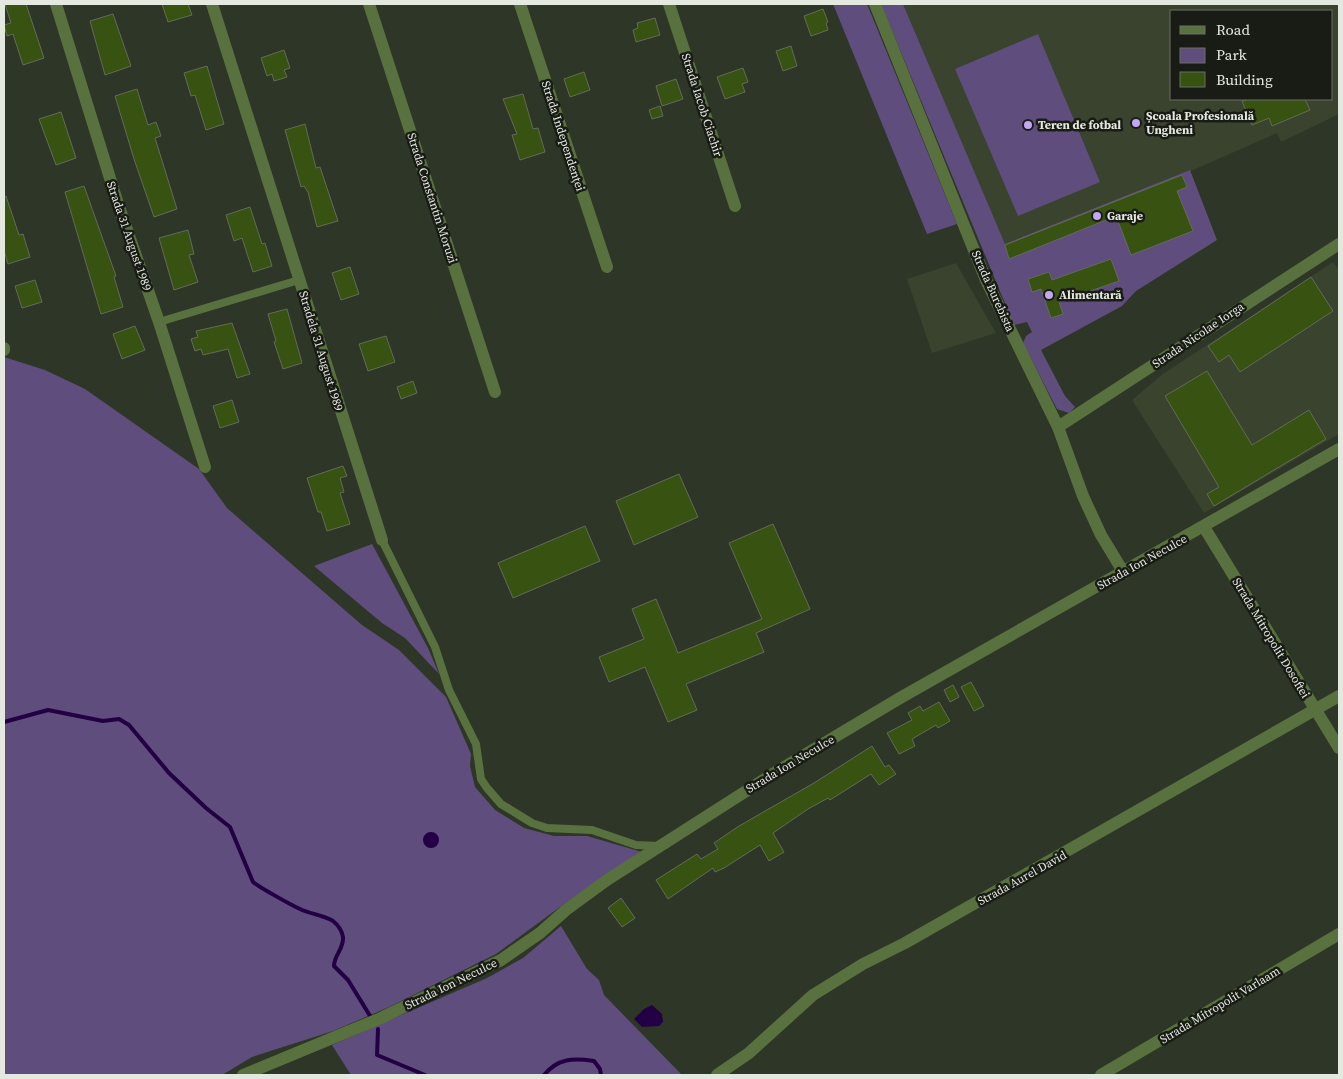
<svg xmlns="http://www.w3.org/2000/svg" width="1343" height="1079" font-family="'Source Serif 4',serif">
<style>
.built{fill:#39432e;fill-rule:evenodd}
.green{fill:#5f4d7d}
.water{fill:#220043}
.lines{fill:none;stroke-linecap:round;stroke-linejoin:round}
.stream{stroke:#220043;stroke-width:4}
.building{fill:#385212;stroke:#636b5a}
.lane{stroke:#59713e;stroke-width:8}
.street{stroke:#59713e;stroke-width:12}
.poi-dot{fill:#c3a7f2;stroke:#191c15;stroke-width:2}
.labels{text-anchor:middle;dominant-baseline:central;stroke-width:5;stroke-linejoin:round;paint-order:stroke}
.street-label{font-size:12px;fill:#e4e9e0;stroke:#191c15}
.poi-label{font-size:12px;font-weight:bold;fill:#e4e9e0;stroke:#191c15;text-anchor:start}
</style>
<rect width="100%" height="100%" fill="#2e3627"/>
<path class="built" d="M 903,4 L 1339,4 L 1339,114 L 1281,142 L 1277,133 L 1182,175 L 1005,245 ZM 1172,11 L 1332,11 L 1332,99 L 1172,99 Z
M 1333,262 L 1339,270 L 1339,434 L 1204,513 L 1132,400 L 1163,374 Z
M 956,263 L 996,333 L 932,353 L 907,279 Z"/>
<path class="green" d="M 833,4 L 867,4 L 957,224 L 927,234 Z
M 881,4 L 903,4 L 1005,244 L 1190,170 L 1217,240 L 1136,291 L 1122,306 L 1041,350 L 1065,396 L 1075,407 L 1069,413 L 1057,409 L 1023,343 L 1026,336 L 1032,332 L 1027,322 L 1014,325 Z
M 1038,34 L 1100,182 L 1018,216 L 955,69 Z
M 4,357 L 45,370 L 85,389 L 199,469 L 227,508 L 362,625 L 399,650 L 446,697 L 471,754 L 470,766 L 475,787 L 495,810 L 524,828 L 554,836 L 587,836 L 642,852 L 560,907 L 496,954 L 389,1007 L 333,1031 L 252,1057 L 222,1075 L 4,1075 Z
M 372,544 L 428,648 L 439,674 L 405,638 L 382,623 L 314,566 Z
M 561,926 L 587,969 L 599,980 L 604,995 L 682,1075 L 351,1075 L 332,1045 L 487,978 L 523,958 Z"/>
<path class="water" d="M423 840a8 8 0 1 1 16 0a8 8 0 1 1-16 0Z
M 652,1005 L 662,1014 L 663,1022 L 659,1026 L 642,1027 L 634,1019 L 644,1009 Z"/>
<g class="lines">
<path class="stream" d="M 4,722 L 48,710 L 103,721 L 119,719 L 129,725 L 169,773 L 206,808 L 230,827 L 253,882 C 259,887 291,905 300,909 C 310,914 323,915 333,921 C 338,925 342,931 343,937 C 344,949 334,955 334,966 L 348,980 L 372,1019
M 378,1029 L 377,1055 L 425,1075
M 544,1075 C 558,1058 573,1058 594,1061 L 600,1069 L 601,1075"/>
</g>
<path class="building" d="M 5,4 L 26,4 L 44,58 L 23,65 L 13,34 L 7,36 L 4,25 L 11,23 Z
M 162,4 L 188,4 L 192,15 L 168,22 Z
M 823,9 L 828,22 L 826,23 L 828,30 L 811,36 L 804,16 Z
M 113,14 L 131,66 L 105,75 L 90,21 Z
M 655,18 L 660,35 L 636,42 L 633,30 L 638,28 L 637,23 Z
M 791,46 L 797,66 L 783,71 L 776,51 Z
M 284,50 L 290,68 L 284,70 L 287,77 L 274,81 L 272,74 L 267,76 L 261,58 Z
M 207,66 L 224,124 L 206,130 L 195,95 L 191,96 L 184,73 Z
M 743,68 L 748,82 L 742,84 L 745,92 L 725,99 L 717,77 Z
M 584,72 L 590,90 L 570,97 L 564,79 Z
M 676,79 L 683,99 L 662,106 L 656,86 Z
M 137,89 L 148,125 L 156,122 L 161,136 L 155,138 L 177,209 L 154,217 L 134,159 L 115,96 Z
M 523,94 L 533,129 L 538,128 L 545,152 L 520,160 L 512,135 L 517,134 L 503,99 Z
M 1249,99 L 1305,99 L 1310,110 L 1272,126 L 1269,118 L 1252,125 L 1242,101 Z
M 660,106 L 663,116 L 652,119 L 649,110 Z
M 61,112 L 76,158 L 56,165 L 39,119 Z
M 305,124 L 316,168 L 320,167 L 338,221 L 317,227 L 308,192 L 304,186 L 301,187 L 285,130 Z
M 1182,175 L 1187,187 L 1177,191 L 1193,231 L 1131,255 L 1116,216 L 1009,259 L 1005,245 Z
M 84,186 L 116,276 L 114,277 L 123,307 L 101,314 L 65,192 Z
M 6,196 L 19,235 L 23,234 L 30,257 L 8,264 L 4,251 L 4,197 Z
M 250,207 L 262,244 L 265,243 L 272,266 L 253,272 L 242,238 L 234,241 L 226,215 Z
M 188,230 L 194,254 L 189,255 L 198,282 L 174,290 L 159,238 Z
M 1111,259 L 1119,281 L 1059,302 L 1063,314 L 1051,318 L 1041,289 L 1032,292 L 1028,279 L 1049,272 L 1052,280 Z
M 350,267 L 359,294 L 341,300 L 332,273 Z
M 1311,277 L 1333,311 L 1240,372 L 1229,355 L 1219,362 L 1208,346 Z
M 35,280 L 42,302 L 22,308 L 15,286 Z
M 287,309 L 302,363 L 283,369 L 274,342 L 276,341 L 268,314 Z
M 232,323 L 250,374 L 237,378 L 228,349 L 203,355 L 201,349 L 195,351 L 191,339 L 198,337 L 196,331 Z
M 135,326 L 145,350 L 122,359 L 113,334 Z
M 386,336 L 395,362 L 368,371 L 359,344 Z
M 1207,371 L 1252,445 L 1309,410 L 1326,439 L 1214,506 L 1207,494 L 1219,487 L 1165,396 Z
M 413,381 L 417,393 L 401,399 L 397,387 Z
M 232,400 L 239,422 L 220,428 L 213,406 Z
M 343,466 L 347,476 L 340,478 L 344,492 L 340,493 L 350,524 L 327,531 L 321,512 L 318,512 L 307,478 Z
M 679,474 L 698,517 L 634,545 L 616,501 Z
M 773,524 L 810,609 L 756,633 L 764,652 L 686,684 L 697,710 L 668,722 L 645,667 L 609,682 L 599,657 L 644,639 L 632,609 L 656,599 L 678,653 L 762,619 L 729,543 Z
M 585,526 L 600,561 L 513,598 L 498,563 Z
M 971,682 L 984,706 L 974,711 L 961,687 Z
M 953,685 L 959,697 L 950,702 L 944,690 Z
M 939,702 L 950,721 L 938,728 L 936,725 L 912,739 L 915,746 L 899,754 L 887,733 L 912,720 L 908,713 L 920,706 L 923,711 Z
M 872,746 L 885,767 L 889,765 L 896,774 L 879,785 L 871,774 L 830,800 L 828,798 L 808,809 L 773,833 L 784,852 L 769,861 L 760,845 L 724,868 L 715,872 L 713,868 L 668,899 L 656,880 L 697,854 L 701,859 L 718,849 L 714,843 L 739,826 L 814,783 Z
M 621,898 L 635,918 L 622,927 L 608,908 Z"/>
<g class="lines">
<path class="lane" d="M 159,322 L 299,280
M 382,540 L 435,647 L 449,690 L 476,744 L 481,779 L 487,788 L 501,804 L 532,823 L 547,828 L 592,830 L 636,845 L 659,846"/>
<path class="street" d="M 56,4 L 118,204 L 159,322 L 205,467
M 212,4 L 382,540
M 369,4 L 495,392
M 520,4 L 607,267
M 669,4 L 735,206
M 875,4 L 986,280 L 1058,427 L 1083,496 L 1101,535 L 1124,573
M 4,348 L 4,350
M 1058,427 L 1339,244
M 1204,527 L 1339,748
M 243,1075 L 381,1018 L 501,960 L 540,933 L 566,910 L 607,880 L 776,772 L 900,698 L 1339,449
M 717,1075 L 749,1053 L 813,995 L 863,964 L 905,943 L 1339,696
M 1101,1075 L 1339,934"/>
</g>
<g class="poi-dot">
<circle cx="1136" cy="123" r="5"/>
<circle cx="1028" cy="125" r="5"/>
<circle cx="1097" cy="216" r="5"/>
<circle cx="1049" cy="295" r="5"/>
</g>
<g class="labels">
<g class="street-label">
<text transform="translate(702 105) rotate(72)">Strada Iacob Ciachir</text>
<text transform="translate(563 136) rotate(72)">Strada Independenței</text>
<text transform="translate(432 198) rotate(72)">Strada Constantin Moruzi</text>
<text transform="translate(129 236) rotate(71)">Strada 31 August 1989</text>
<text transform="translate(993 291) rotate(66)">Strada Burebista</text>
<text transform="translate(1198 335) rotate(-34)">Strada Nicolae Iorga</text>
<text transform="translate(321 351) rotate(73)">Stradela 31 August 1989</text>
<text transform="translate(1142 562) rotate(-29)">Strada Ion Neculce</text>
<text transform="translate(1271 638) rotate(59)">Strada Mitropolit Dosoftei</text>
<text transform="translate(790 764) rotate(-31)">Strada Ion Neculce</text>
<text transform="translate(1022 878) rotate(-29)">Strada Aurel David</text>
<text transform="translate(451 984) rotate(-26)">Strada Ion Neculce</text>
<text transform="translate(1220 1005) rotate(-31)">Strada Mitropolit Varlaam</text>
</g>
<g class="poi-label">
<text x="1146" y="116">Școala Profesională<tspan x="1146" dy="14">Ungheni</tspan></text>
<text x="1038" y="125">Teren de fotbal</text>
<text x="1107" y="216">Garaje</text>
<text x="1059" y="295">Alimentară</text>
</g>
</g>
<rect width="1343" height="1079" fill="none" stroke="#e4e9e0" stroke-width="10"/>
<rect x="1170" y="10" width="162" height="90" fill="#191c15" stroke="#6a6e66"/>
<rect x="1180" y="26" width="25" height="8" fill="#59713e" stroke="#6a6e66"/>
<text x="1216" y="35" font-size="15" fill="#e4e9e0">Road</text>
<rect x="1180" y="48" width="25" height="15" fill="#5f4d7d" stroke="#6a6e66"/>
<text x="1216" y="60" font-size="15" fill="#e4e9e0">Park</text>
<rect x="1180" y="72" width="25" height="15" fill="#385212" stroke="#6a6e66"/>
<text x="1216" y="85" font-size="15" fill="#e4e9e0">Building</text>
</svg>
